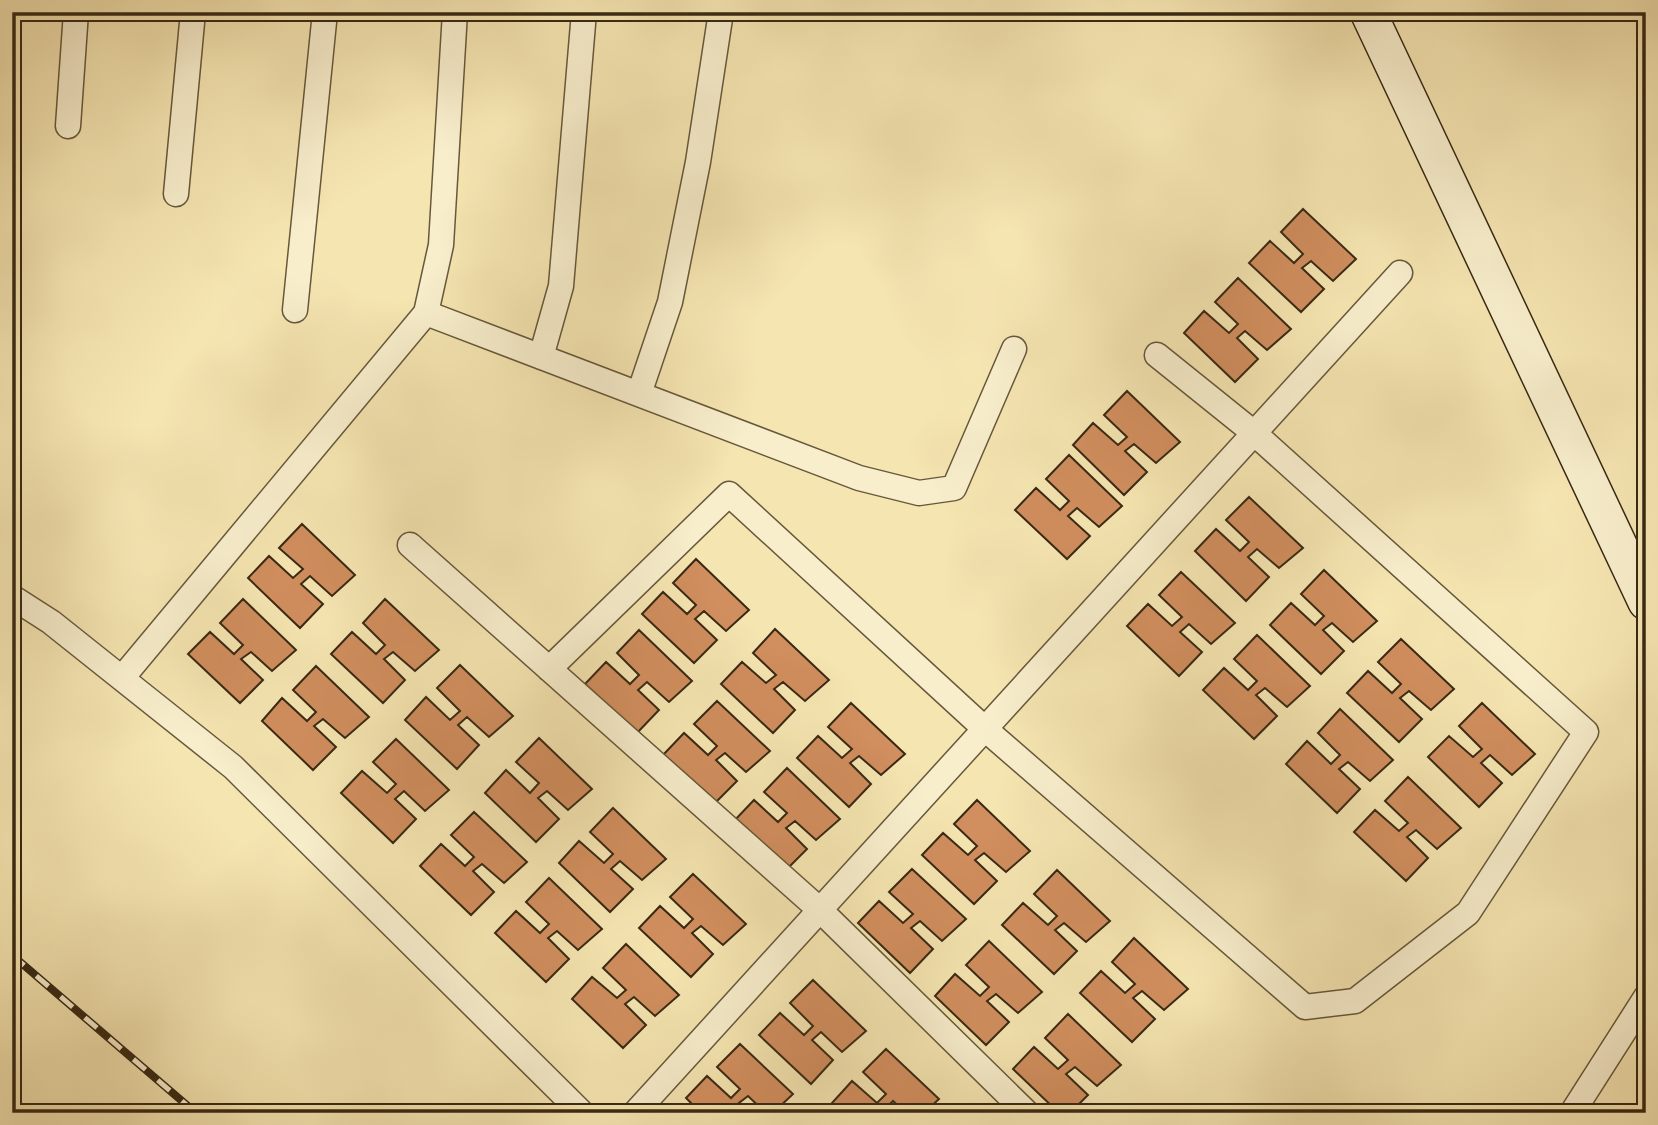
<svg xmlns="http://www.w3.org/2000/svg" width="1658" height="1125" font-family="'IM FELL Double Pica',serif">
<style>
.building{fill:#d18e5e;stroke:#382914;stroke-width:2}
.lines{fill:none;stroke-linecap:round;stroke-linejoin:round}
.minor-casing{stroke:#67583b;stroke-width:27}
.secondary-casing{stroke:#382914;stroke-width:38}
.minor{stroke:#f8eecc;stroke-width:24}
.secondary{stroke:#f8eecc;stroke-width:35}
.rail-casing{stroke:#382914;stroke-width:8}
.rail{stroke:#f8eecc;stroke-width:5;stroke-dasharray:16;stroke-linecap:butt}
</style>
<rect width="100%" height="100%" fill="#f5e5b1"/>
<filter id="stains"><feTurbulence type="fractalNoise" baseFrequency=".00286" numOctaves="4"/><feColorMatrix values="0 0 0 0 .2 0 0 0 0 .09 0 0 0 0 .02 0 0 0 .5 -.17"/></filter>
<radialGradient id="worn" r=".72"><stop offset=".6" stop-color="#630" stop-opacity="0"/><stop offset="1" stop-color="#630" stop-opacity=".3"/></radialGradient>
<path class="building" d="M 1303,209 L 1356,259 L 1333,281 L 1311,261 L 1302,268 L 1324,289 L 1301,312 L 1249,263 L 1270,241 L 1294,263 L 1303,254 L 1281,232 Z
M 1238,278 L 1291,329 L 1267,350 L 1245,331 L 1237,338 L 1258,359 L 1235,382 L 1184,333 L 1204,311 L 1229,333 L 1238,324 L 1215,302 Z
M 1127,391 L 1180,442 L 1156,463 L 1134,444 L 1125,451 L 1147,472 L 1124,495 L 1073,445 L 1093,423 L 1118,445 L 1127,437 L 1104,415 Z
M 1069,455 L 1122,506 L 1099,527 L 1077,508 L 1068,516 L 1090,536 L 1067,559 L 1015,510 L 1036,488 L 1060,510 L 1069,501 L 1046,479 Z
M 1249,497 L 1303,548 L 1279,568 L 1257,549 L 1248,557 L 1269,577 L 1246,601 L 1195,551 L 1216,529 L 1240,551 L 1249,542 L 1226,520 Z
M 302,524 L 355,575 L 332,596 L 310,576 L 301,584 L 323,604 L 300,628 L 248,578 L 269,556 L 293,578 L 303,569 L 279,548 Z
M 696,559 L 749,610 L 726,631 L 704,611 L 695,619 L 717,640 L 694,663 L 642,614 L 663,592 L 687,614 L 696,605 L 673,583 Z
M 1324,570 L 1377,621 L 1353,642 L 1332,623 L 1323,630 L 1344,651 L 1321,674 L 1270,625 L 1291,603 L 1315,625 L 1324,616 L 1301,594 Z
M 1181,572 L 1235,623 L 1211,644 L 1189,624 L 1180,632 L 1202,652 L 1179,676 L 1127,626 L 1148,604 L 1172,626 L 1182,617 L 1159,595 Z
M 243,599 L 296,650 L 272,671 L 251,652 L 241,659 L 263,680 L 240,703 L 188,654 L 210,632 L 234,654 L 243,645 L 220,623 Z
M 385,599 L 439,650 L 415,671 L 393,652 L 384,659 L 405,680 L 383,703 L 331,654 L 352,632 L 376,654 L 385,645 L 363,623 Z
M 775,629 L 829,680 L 805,701 L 783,682 L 774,689 L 795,710 L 773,733 L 721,684 L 742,662 L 766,683 L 776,675 L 753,653 Z
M 639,630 L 692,681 L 669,702 L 647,682 L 638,690 L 659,710 L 636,734 L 585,684 L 606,662 L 630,684 L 639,675 L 617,653 Z
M 1257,635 L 1310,686 L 1287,707 L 1265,688 L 1256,695 L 1277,716 L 1254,739 L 1203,690 L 1224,668 L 1248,690 L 1257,681 L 1234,659 Z
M 1401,639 L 1454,689 L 1431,710 L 1409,691 L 1400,698 L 1422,719 L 1399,742 L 1347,693 L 1368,671 L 1392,693 L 1401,684 L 1378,662 Z
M 460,665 L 513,716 L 489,737 L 467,717 L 458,725 L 479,745 L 457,769 L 405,720 L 426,697 L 450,720 L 460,711 L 437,688 Z
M 316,666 L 369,717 L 345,738 L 323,719 L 314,726 L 336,747 L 313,770 L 262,721 L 282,698 L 307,721 L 316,712 L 293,690 Z
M 717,701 L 770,751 L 746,772 L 725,753 L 716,760 L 737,781 L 714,804 L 663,755 L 684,733 L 708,755 L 717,746 L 694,724 Z
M 851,703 L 905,754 L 881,775 L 859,756 L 850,763 L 871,784 L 849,807 L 797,758 L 818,736 L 842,758 L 852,749 L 828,727 Z
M 1482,703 L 1535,754 L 1512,775 L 1490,755 L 1481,763 L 1502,783 L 1479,807 L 1428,757 L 1449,736 L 1473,757 L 1482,749 L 1459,726 Z
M 1340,709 L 1393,760 L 1370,781 L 1348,762 L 1339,769 L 1360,789 L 1337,813 L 1286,764 L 1307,741 L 1331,764 L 1340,755 L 1318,733 Z
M 539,738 L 592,789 L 568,810 L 547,791 L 538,798 L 559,819 L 536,842 L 485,793 L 506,770 L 530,793 L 539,783 L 516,762 Z
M 396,739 L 449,790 L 425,811 L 404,791 L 395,799 L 416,819 L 393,843 L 341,793 L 362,771 L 387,793 L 396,784 L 373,762 Z
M 787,768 L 840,819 L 816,840 L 795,821 L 786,828 L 807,849 L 784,872 L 733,822 L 754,800 L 778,822 L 787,813 L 764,792 Z
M 1408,777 L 1461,828 L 1437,849 L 1416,830 L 1407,837 L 1428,858 L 1406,881 L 1354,832 L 1375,810 L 1399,831 L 1408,823 L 1385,801 Z
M 977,800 L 1030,851 L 1006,872 L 984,853 L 975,860 L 997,881 L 974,904 L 922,855 L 943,833 L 968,855 L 977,846 L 954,824 Z
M 613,808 L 666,859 L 642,880 L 620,861 L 611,869 L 633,889 L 610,912 L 559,863 L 579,841 L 604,863 L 613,854 L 590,832 Z
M 474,812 L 527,862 L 504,883 L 482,864 L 473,871 L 494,892 L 471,915 L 420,866 L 441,844 L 465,866 L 474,857 L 451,835 Z
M 912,869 L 966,919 L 942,941 L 920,921 L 911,928 L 933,949 L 910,973 L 858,923 L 879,901 L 903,923 L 913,914 L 889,892 Z
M 1057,870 L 1110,921 L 1086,942 L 1064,923 L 1055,930 L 1077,951 L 1054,974 L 1002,925 L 1023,903 L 1048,925 L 1057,916 L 1034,894 Z
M 693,874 L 746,924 L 723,945 L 701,926 L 692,933 L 713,954 L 691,977 L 639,928 L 660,906 L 684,928 L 693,919 L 670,897 Z
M 549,878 L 602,929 L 578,950 L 557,931 L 548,938 L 569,959 L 546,982 L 495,933 L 516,911 L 540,933 L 549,924 L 526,902 Z
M 1134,938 L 1188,989 L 1164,1010 L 1142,991 L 1133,998 L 1155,1019 L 1132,1042 L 1080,993 L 1101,971 L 1125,993 L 1135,984 L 1112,962 Z
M 989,941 L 1042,992 L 1018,1013 L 996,994 L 987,1001 L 1009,1022 L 986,1045 L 935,996 L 955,974 L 980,996 L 989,987 L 966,965 Z
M 626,944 L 679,995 L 655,1016 L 634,997 L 625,1004 L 646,1025 L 623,1048 L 572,999 L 592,977 L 617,998 L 626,990 L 603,968 Z
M 813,980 L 866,1031 L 842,1052 L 821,1032 L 812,1040 L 833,1060 L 811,1084 L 759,1035 L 780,1013 L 804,1035 L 813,1026 L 790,1003 Z
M 1068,1014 L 1121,1065 L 1097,1086 L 1075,1067 L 1066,1074 L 1088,1095 L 1070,1113 L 1059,1113 L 1013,1069 L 1034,1047 L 1058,1069 L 1068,1060 L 1045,1038 Z
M 740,1044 L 793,1094 L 773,1113 L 766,1113 L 748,1096 L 739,1103 L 748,1113 L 701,1113 L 686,1098 L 707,1076 L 731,1098 L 740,1089 L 717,1067 Z
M 886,1049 L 939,1099 L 924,1113 L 906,1113 L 893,1101 L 885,1109 L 889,1113 L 841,1113 L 832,1103 L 852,1081 L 877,1103 L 886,1094 L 863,1072 Z"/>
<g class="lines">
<defs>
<path id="minor" d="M 68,126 L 76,12
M 176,194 L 193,12
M 295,310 L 325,12
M 426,313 L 859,478 L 919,493 L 954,488 L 1014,349
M 541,357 L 561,286 L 584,12
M 639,394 L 670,302 L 698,162 L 721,12
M 410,545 L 820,910 L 1027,1113
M 12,597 L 51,622 L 233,767 L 582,1113
M 549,669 L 729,494 L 985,729 L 1305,1007 L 1355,1001 L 1468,913 L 1586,732 L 1254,433 L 1157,355
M 122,678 L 426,313 L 441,245 L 455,12
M 635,1113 L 1400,273
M 1572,1113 L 1646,997"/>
<path id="secondary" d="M 1368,12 L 1646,602"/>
</defs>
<use href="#minor" class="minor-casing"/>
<use href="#secondary" class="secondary-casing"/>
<use href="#minor" class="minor"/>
<use href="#secondary" class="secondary"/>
<defs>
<path id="rail" d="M 12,955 L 196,1113"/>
</defs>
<use href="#rail" class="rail-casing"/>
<use href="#rail" class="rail"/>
</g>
<rect width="1658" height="1125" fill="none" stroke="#f5e5b1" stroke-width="42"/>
<rect x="14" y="14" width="1630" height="1097" fill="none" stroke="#382914" stroke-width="3.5"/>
<rect x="21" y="21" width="1616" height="1083" fill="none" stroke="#382914" stroke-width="2"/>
<rect width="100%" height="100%" filter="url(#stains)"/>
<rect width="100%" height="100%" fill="url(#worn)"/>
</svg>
